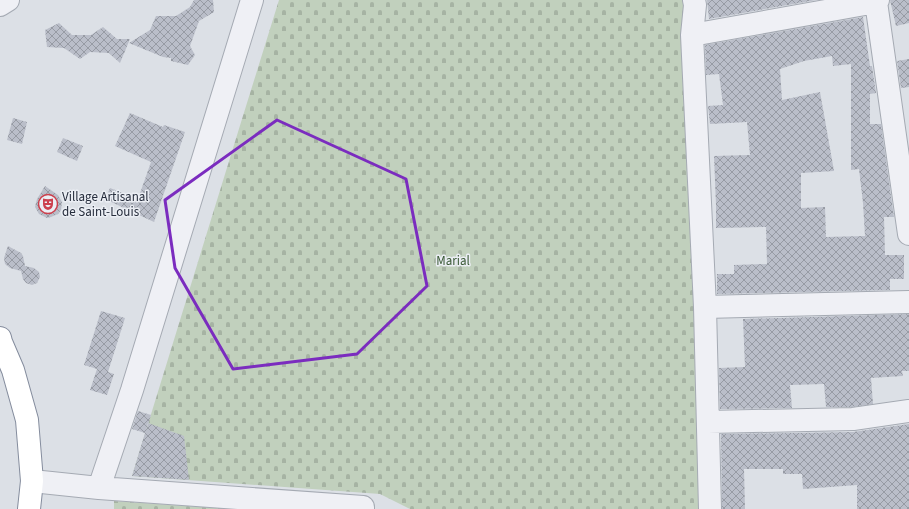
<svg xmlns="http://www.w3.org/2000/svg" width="909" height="509" font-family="'Source Sans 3',sans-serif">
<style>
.cemetery{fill:url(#cemetery-stones)}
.building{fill:url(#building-cross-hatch);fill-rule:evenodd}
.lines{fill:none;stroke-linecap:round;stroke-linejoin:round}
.minor-casing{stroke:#a5aab3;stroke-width:24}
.highway-casing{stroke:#848c9d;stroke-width:24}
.minor{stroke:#eff0f5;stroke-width:22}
.highway{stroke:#fff;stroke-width:22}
.marked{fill:none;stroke:#7b2cbf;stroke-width:3;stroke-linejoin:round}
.labels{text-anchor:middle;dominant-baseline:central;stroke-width:3;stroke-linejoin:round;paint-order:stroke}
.poi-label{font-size:13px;fill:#262d3c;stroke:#ebeef4;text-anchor:start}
.park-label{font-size:13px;fill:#385834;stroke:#ebeef4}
</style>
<defs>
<pattern id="cemetery-stones" width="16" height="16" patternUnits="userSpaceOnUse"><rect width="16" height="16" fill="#c1d0bd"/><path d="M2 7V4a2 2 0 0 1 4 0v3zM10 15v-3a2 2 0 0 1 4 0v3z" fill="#a6b3a3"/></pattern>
<pattern id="building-cross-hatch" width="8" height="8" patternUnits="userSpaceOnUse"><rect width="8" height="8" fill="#babec9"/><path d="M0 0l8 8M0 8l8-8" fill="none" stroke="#979ba4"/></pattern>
</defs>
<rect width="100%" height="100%" fill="#dce0e6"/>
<path class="cemetery" d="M 279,0 L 683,0 L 707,509 L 410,509 L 380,494 L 132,476 L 242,119 Z
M 114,501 L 230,509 L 114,509 Z"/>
<path class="building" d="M 194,0 L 213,0 L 214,12 L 199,21 L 190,46 L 195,55 L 188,65 L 171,61 L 171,58 L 163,57 L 129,43 L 150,30 L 156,16 L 176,16 L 190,7 Z
M 707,0 L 816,0 L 709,19 Z
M 890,0 L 909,0 L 909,23 L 896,26 Z
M 863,17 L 870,66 L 872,66 L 876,93 L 870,94 L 870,124 L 881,124 L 894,217 L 884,217 L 885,255 L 904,255 L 904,279 L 890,279 L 890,290 L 717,294 L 717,274 L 734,274 L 734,265 L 767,264 L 766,227 L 716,228 L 716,205 L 714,156 L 750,155 L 747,122 L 710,124 L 708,106 L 723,105 L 719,74 L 706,75 L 705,45 ZM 832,56 L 833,66 L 851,64 L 851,170 L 859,169 L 863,203 L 865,236 L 826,237 L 825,207 L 801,208 L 801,173 L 834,171 L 820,92 L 782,100 L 780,69 L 804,61 Z
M 59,23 L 72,35 L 91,35 L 103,27 L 117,39 L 130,39 L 120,63 L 109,53 L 90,52 L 80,59 L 64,48 L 47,47 L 45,30 Z
M 909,59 L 909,87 L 901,88 L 897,61 Z
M 130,113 L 163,127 L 164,125 L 185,132 L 154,222 L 105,199 L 110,188 L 138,199 L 151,162 L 115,146 Z
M 13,118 L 27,122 L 22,144 L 7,140 Z
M 63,138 L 83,146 L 77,161 L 57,152 Z
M 45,186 L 58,195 L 62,202 L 61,210 L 58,214 L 51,217 L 47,218 L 39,214 L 35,207 L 37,199 Z
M 8,246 L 21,253 L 23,256 L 25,266 L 34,268 L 39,272 L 40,277 L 37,283 L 32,285 L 26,283 L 23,279 L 21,271 L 10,268 L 5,264 L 4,258 Z
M 101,311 L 125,318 L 108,372 L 114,374 L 107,395 L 90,390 L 97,369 L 107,372 L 84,365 Z
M 909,314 L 909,371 L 902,371 L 903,376 L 871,378 L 873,404 L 852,407 L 826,407 L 824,384 L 790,385 L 792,408 L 720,409 L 719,368 L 745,367 L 743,319 Z
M 138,411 L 151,415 L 146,431 L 148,423 L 184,436 L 189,480 L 132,476 L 145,433 L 132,429 Z
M 909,424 L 909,509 L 857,509 L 857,485 L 803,489 L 802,474 L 783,474 L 783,469 L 744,469 L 745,509 L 722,509 L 721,434 L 853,432 Z"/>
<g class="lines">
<defs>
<path id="minor" d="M 694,0 L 695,5 L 692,35 L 705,307 L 710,509
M 876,2 L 909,234
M 0,5 L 8,0
M 692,35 L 876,2 L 878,0
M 705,307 L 909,302
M 708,422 L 853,419 L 909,411
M 32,481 L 99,488 L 363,507 L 363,509
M 99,488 L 132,390 L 252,0"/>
<path id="highway" d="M 0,338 L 1,342 L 13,370 L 27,420 L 32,481 L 29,509"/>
</defs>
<use href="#minor" class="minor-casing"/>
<use href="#highway" class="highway-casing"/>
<use href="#minor" class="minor"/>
<use href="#highway" class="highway"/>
</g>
<path class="marked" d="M 277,120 L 406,179 L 427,286 L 357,354 L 233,369 L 175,268 L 165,200 Z"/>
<defs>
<symbol id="theatre-ring" viewBox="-11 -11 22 22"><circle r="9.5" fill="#ebeef4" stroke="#cc404d" stroke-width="1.5"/><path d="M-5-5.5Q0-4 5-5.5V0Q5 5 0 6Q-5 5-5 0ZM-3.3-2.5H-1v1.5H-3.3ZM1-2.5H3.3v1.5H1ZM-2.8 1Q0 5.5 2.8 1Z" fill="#cc404d"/></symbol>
</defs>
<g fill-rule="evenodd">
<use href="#theatre-ring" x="37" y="193" width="22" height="22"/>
</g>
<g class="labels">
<g class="poi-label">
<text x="62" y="197">Village Artisanal<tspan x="62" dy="15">de Saint-Louis</tspan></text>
</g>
<g class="park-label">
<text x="453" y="261">Marial</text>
</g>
</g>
</svg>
